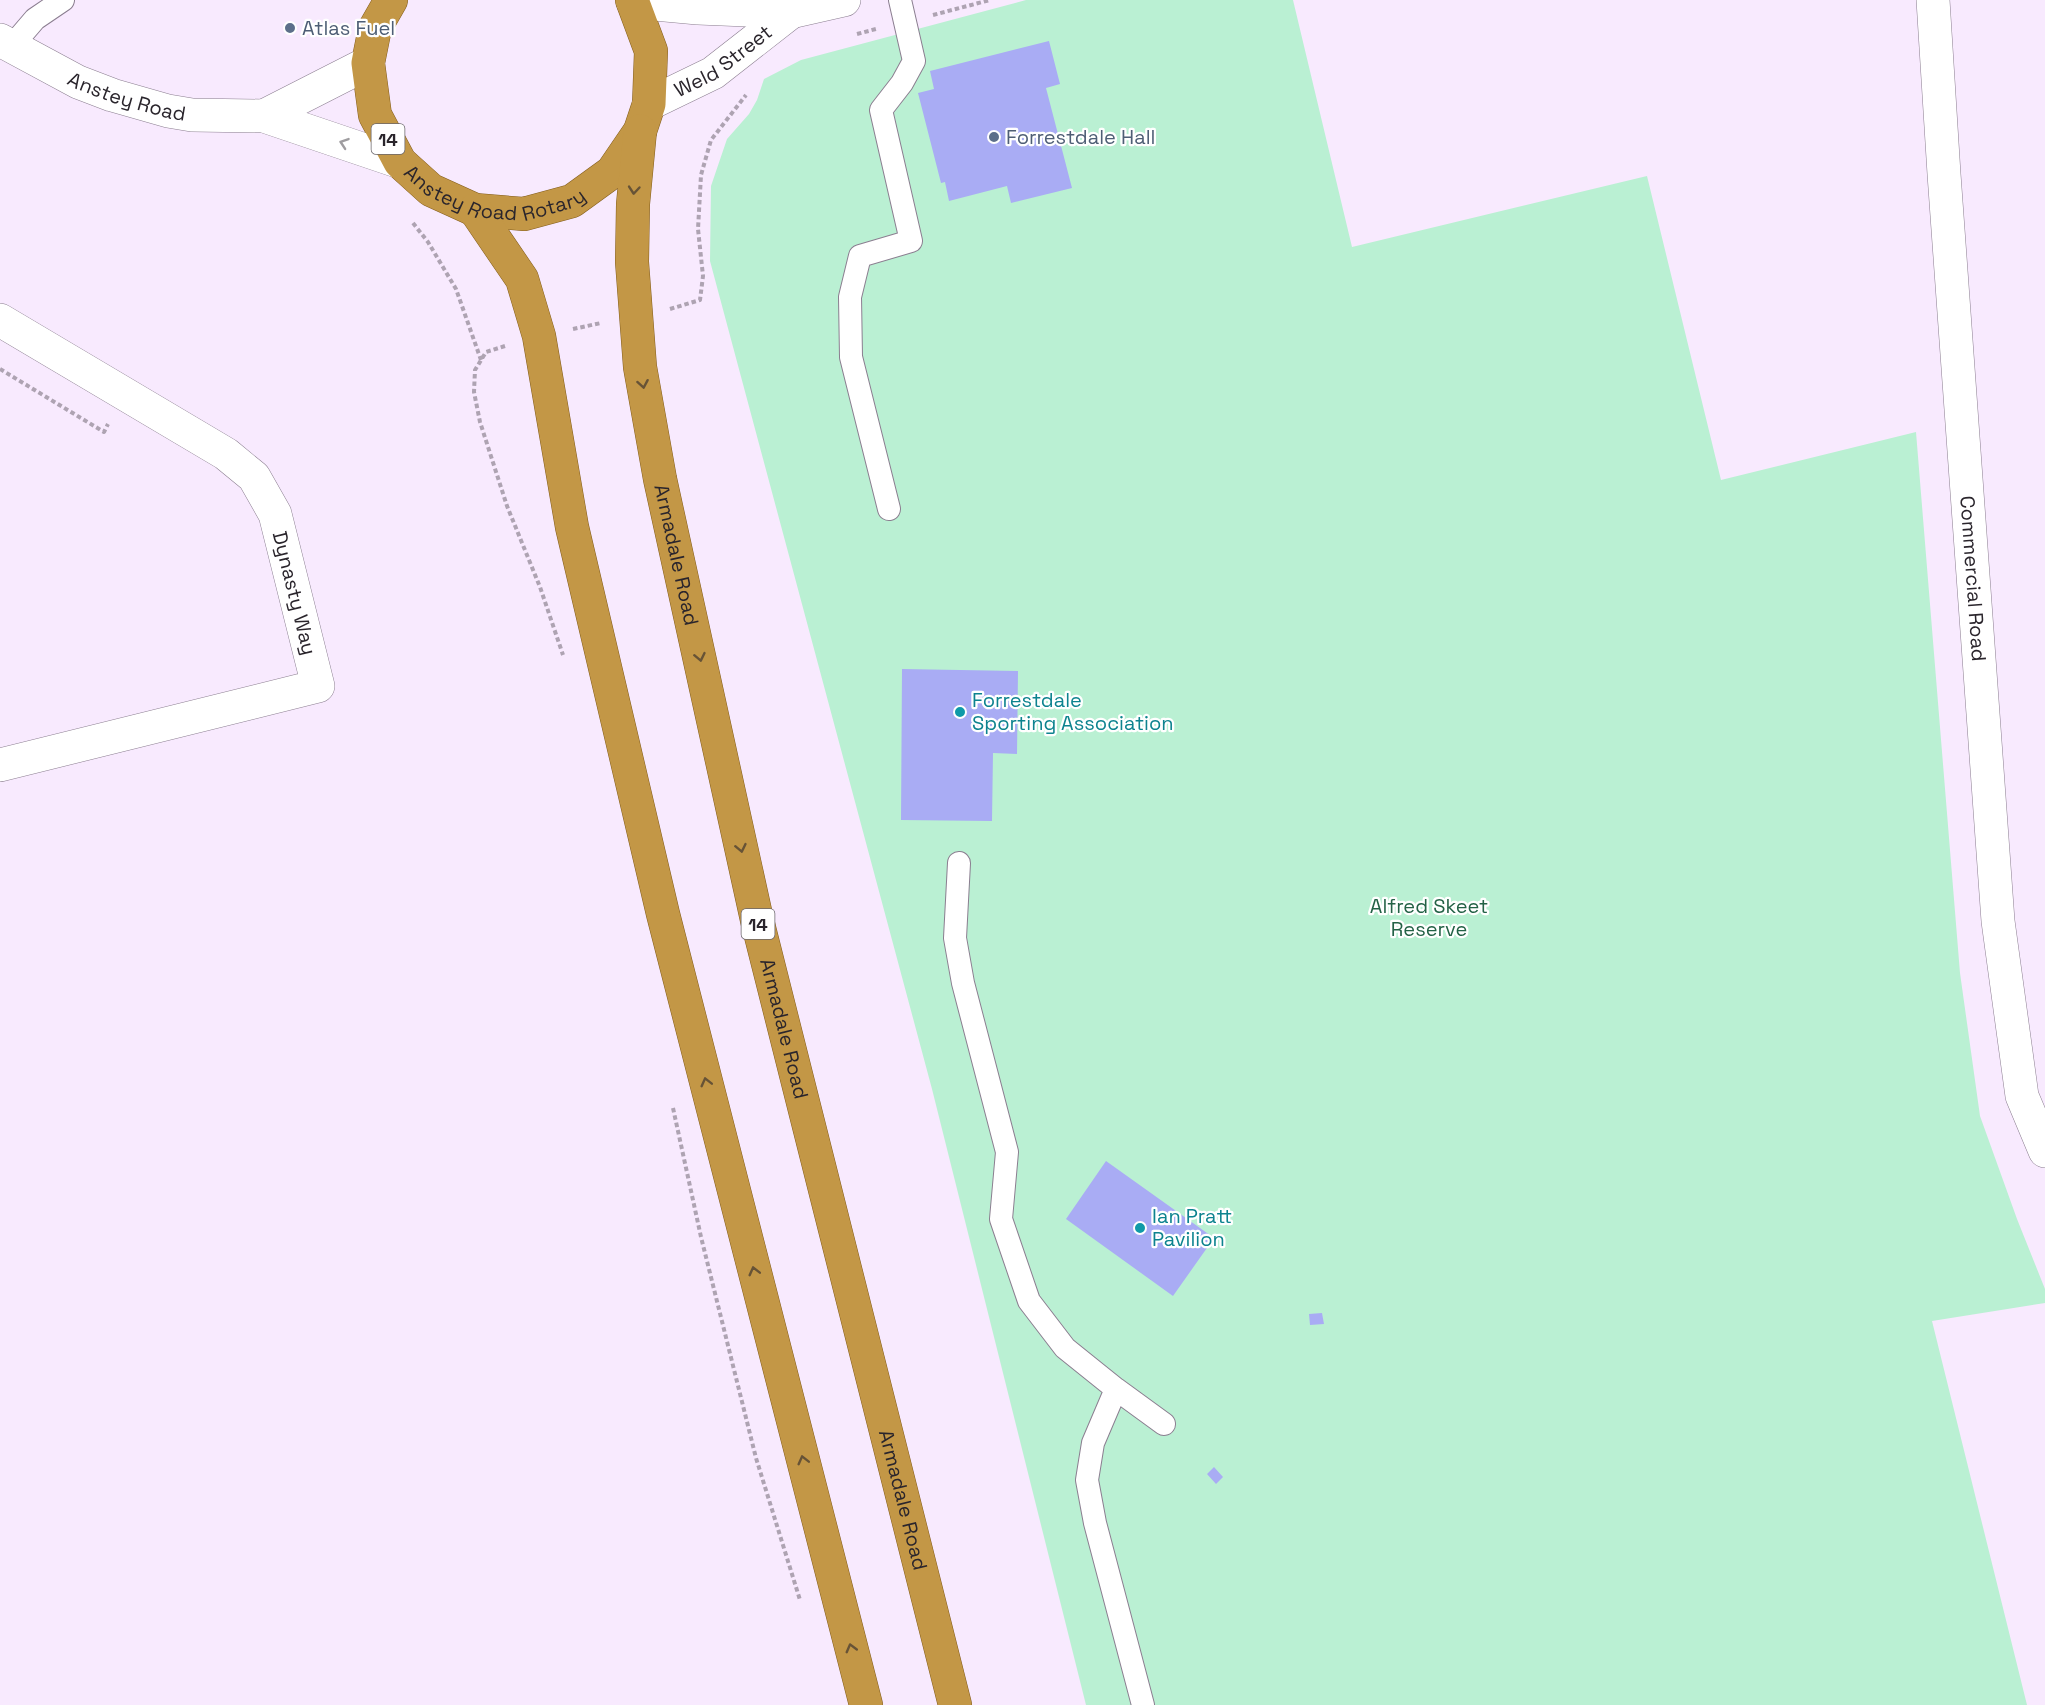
<svg xmlns="http://www.w3.org/2000/svg" width="2045" height="1705" font-family="'Space Grotesk',sans-serif">
<style>
.green{fill:#baf0d3}
.building{fill:#a9acf4}
.lines{fill:none;stroke-linecap:round;stroke-linejoin:round}
.service-casing{stroke:#8b7e90;stroke-width:24}
.minor-casing{stroke:#8b7e90;stroke-width:34}
.tertiary-casing{stroke:#8b7e90;stroke-width:34}
.trunk-casing{stroke:#845e1e;stroke-width:34}
.path{stroke:#aea3b2;stroke-width:4;stroke-dasharray:4.5 3;stroke-linecap:butt}
.service{stroke:#fff;stroke-width:22}
.minor{stroke:#fff;stroke-width:33}
.tertiary{stroke:#fff;stroke-width:33}
.trunk{stroke:#c39746;stroke-width:33}
.oneway{stroke:#9f9da0}
.oneway2{stroke:#675336}
.service-dot{fill:#5c6f8a;stroke:#fff;stroke-width:2}
.culture-dot{fill:#0f9aa8;stroke:#fff;stroke-width:2}
.labels{text-anchor:middle;dominant-baseline:central;stroke-width:4.5;stroke-linejoin:round;paint-order:stroke}
.shield{fill:#fff;stroke:#6a666b;stroke-width:1.5}
.shield-label{font-size:18px;font-weight:bold;fill:#2a252c}
.service-label{font-size:20px;fill:#4e5e75;stroke:#fff;text-anchor:start}
.street-label{font-size:20px;fill:#2a252c;stroke:#fff}
.culture-label{font-size:20px;fill:#0d838f;stroke:#fff;text-anchor:start}
.park-label{font-size:20px;fill:#236246;stroke:#fff}
</style>
<rect width="100%" height="100%" fill="#f8eafe"/>
<path class="green" d="M 1026,0 L 1293,0 L 1352,247 L 1647,176 L 1721,480 L 1916,432 L 1960,973 L 1980,1116 L 2017,1219 L 2045,1289 L 2045,1303 L 1932,1321 L 2027,1705 L 1086,1705 L 932,1089 L 710,261 L 711,186 L 727,139 L 749,114 L 757,100 L 764,79 L 801,60 Z"/>
<path class="building" d="M 1049,41 L 1060,84 L 1046,88 L 1072,188 L 1011,203 L 1007,186 L 949,201 L 945,182 L 941,183 L 918,93 L 934,89 L 930,71 Z
M 902,669 L 1018,671 L 1017,754 L 993,753 L 992,821 L 901,820 Z
M 1106,1161 L 1214,1238 L 1173,1296 L 1066,1219 Z
M 1322,1313 L 1324,1324 L 1310,1325 L 1309,1314 Z
M 1214,1467 L 1223,1477 L 1216,1484 L 1207,1474 Z"/>
<g class="lines">
<defs>
<path id="service" d="M 11,47 L 35,19 L 63,0
M 889,509 L 851,357 L 850,297 L 860,256 L 911,241 L 881,110 L 902,83 L 914,61 L 900,0
M 959,863 L 955,938 L 963,983 L 1007,1152 L 1001,1219 L 1029,1301 L 1065,1348 L 1116,1389 L 1093,1443 L 1087,1480 L 1095,1523 L 1143,1705
M 1116,1389 L 1164,1424"/>
<g id="minor">
<path id="s1" d="M 1933,0 L 1944,174 L 1998,921 L 2022,1096 L 2045,1151"/>
<path d="M 633,2 L 698,8 L 791,12 L 844,0"/>
<path id="s2" d="M 649,104 L 713,73 L 791,12"/>
<path id="s3" d="M 0,320 L 226,454 L 254,477 L 275,514 L 318,686 L 0,765"/>
</g>
<g id="tertiary">
<path id="s4" d="M 0,40 L 78,82 L 112,95 L 168,111 L 192,115 L 264,116 L 400,162"/>
<path d="M 264,116 L 368,63"/>
</g>
<g id="trunk">
<path id="s5" d="M 391,0 L 375,28 L 368,63 L 375,115 L 400,162 L 431,190 L 475,210 L 524,214 L 572,201 L 612,172 L 640,131 L 649,104 L 651,51 L 632,0"/>
<path id="s6" d="M 640,131 L 633,204 L 632,262 L 640,367 L 660,479 L 757,920 L 955,1705"/>
<path d="M 475,210 L 522,279 L 539,336 L 572,527 L 663,914 L 866,1705"/>
</g>
</defs>
<use href="#service" class="service-casing"/>
<use href="#minor" class="minor-casing"/>
<use href="#tertiary" class="tertiary-casing"/>
<use href="#trunk" class="trunk-casing"/>
<path class="path" d="M 933,15 L 990,0
M 857,34 L 876,29
M 413,223 L 428,242 L 456,289 L 481,360
M 670,309 L 700,300 L 703,276 L 698,229 L 701,175 L 711,140 L 746,95
M 573,329 L 601,323
M 505,346 L 486,352 L 475,370 L 474,392 L 480,422 L 507,506 L 540,587 L 563,655
M 0,369 L 104,432 L 108,424
M 673,1108 L 701,1237 L 756,1458 L 800,1600"/>
<use href="#service" class="service"/>
<use href="#minor" class="minor"/>
<use href="#tertiary" class="tertiary"/>
<use href="#trunk" class="trunk"/>
</g>
<defs><path id="oneway-chevron" d="M-2-3.5L2.5 0L-2 3.5" fill="none" stroke-width="1.6" stroke-linecap="round" stroke-linejoin="round" transform="scale(1.5)"/></defs>
<use class="oneway" href="#oneway-chevron" transform="translate(344 143) rotate(-161)"/>
<g class="oneway2">
<use href="#oneway-chevron" transform="translate(634 190) rotate(95)"/>
<use href="#oneway-chevron" transform="translate(643 384) rotate(80)"/>
<use href="#oneway-chevron" transform="translate(700 657) rotate(78)"/>
<use href="#oneway-chevron" transform="translate(741 848) rotate(78)"/>
<use href="#oneway-chevron" transform="translate(706 1082) rotate(-104)"/>
<use href="#oneway-chevron" transform="translate(754 1271) rotate(-104)"/>
<use href="#oneway-chevron" transform="translate(803 1460) rotate(-104)"/>
<use href="#oneway-chevron" transform="translate(851 1648) rotate(-105)"/>
</g>
<g class="service-dot">
<circle cx="290" cy="28" r="6"/>
<circle cx="994" cy="137" r="6"/>
</g>
<g class="culture-dot">
<circle cx="960" cy="712" r="6"/>
<circle cx="1140" cy="1228" r="6"/>
</g>
<g class="labels">
<g class="shield">
<rect x="371.5" y="124" width="33" height="30" rx="4.5"/>
<rect x="741.5" y="909" width="33" height="30" rx="4.5"/>
</g>
<g class="shield-label">
<text x="388" y="139">14</text>
<text x="758" y="924">14</text>
</g>
<g class="service-label">
<text x="302" y="28">Atlas Fuel</text>
<text x="1006" y="137">Forrestdale Hall</text>
</g>
<g class="street-label">
<text stroke="none"><textPath href="#s2" startOffset="86">Weld Street</textPath></text>
<text stroke="none"><textPath href="#s4" startOffset="140">Anstey Road</textPath></text>
<text stroke="none"><textPath href="#s5" startOffset="280">Anstey Road Rotary</textPath></text>
<text stroke="none"><textPath href="#s6" startOffset="428">Armadale Road</textPath></text>
<text stroke="none"><textPath href="#s1" startOffset="580">Commercial Road</textPath></text>
<text stroke="none"><textPath href="#s3" startOffset="423">Dynasty Way</textPath></text>
<text stroke="none"><textPath href="#s6" startOffset="914">Armadale Road</textPath></text>
<text stroke="none"><textPath href="#s6" startOffset="1400">Armadale Road</textPath></text>
</g>
<g class="culture-label">
<text x="972" y="700">Forrestdale<tspan x="972" dy="23">Sporting Association</tspan></text>
<text x="1152" y="1216">Ian Pratt<tspan x="1152" dy="23">Pavilion</tspan></text>
</g>
<g class="park-label">
<text x="1429" y="906">Alfred Skeet<tspan x="1429" dy="23">Reserve</tspan></text>
</g>
</g>
</svg>
